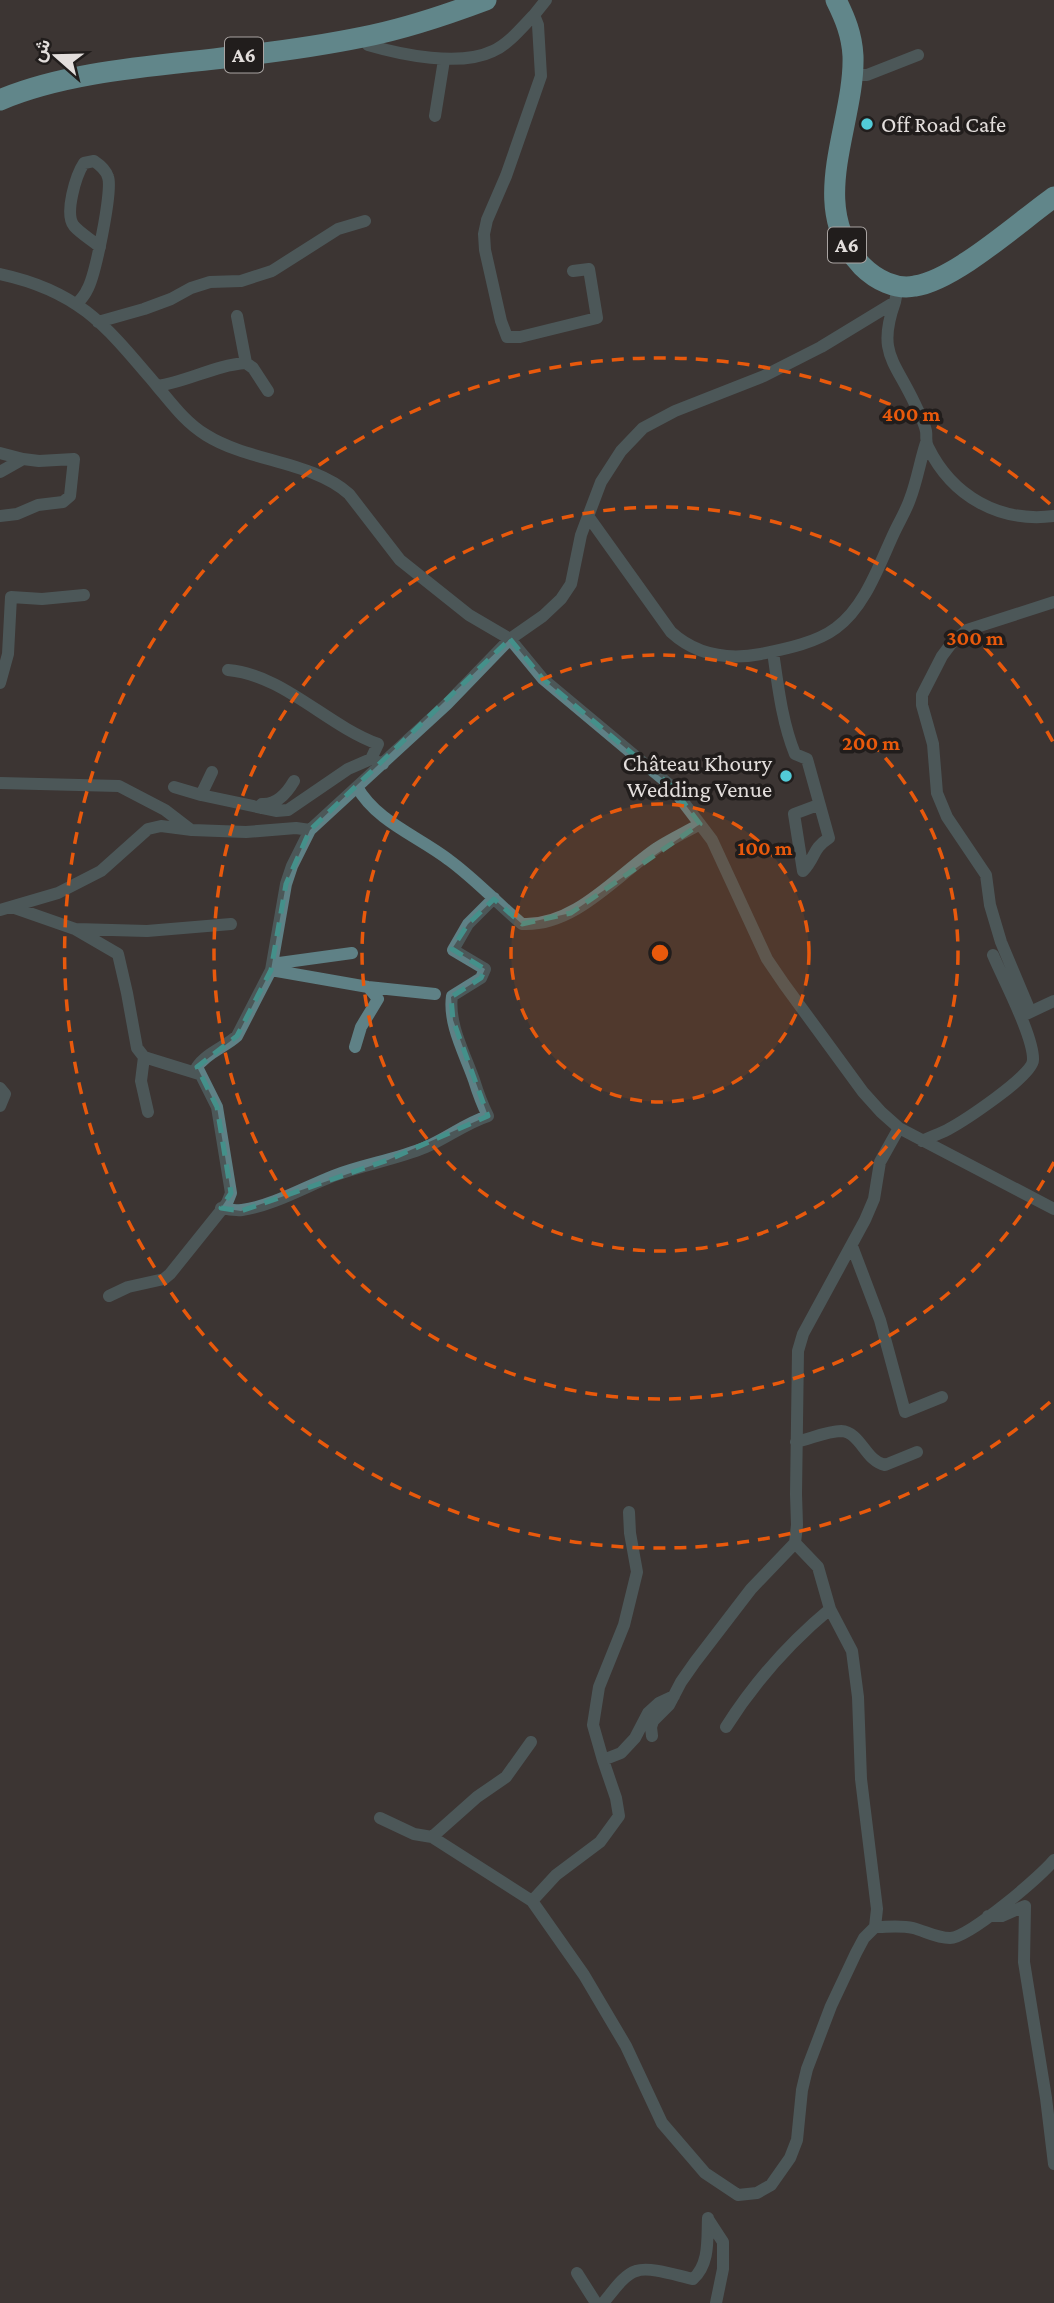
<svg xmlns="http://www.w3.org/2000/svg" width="1054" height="2303" font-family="'Crimson Pro',Vazirmatn,serif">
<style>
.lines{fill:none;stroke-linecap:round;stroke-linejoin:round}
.street{stroke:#5f8186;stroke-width:12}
.highway{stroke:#8ee8f3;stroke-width:21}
.marked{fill:none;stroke:#44908a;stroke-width:5;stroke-dasharray:14 9;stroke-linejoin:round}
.ring{fill:none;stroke:#e8590c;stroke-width:3.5;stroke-dasharray:12 9}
.poi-dot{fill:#52cbd8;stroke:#211d1c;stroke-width:2.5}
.labels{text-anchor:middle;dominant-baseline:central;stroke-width:7;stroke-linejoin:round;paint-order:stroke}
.shield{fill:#211d1c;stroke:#a9a4a2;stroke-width:2}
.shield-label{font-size:21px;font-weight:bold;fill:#e3dedc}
.poi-label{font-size:23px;fill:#e3dedc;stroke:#211d1c;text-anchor:start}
.centre{fill:#e8590c;stroke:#211d1c;stroke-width:3.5}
.ring-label{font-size:21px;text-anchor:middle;font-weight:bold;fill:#e8590c;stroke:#211d1c;stroke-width:7;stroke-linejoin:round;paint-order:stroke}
</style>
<rect width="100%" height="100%" fill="#3c3533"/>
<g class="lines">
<path class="street" d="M 546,0 L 534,15 L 538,25 L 541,76 L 506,176 L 487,220 L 484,234 L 485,250 L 501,321 L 507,337 L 520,337 L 597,318 L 589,269 L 573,271
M 363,37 L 368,45 C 402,55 460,67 493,51 C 509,44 522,27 534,15
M 853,75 L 867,75 L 918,55
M 435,116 L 444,60
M 0,274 C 80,291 107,327 157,386 C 172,404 186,423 206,435 C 249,462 312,461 349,494 L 400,560 L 469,615 L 510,639 L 543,679 L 671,786 L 712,840 L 767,959 L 784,984 L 863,1092 L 881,1112 L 899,1128 L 1054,1209
M 895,302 C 877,352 894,360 914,402 C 918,411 924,421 926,431 C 927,437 925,441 928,447 C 952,496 999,523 1054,516
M 77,304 C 81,299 85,295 87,290 C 95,277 113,190 108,177 C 106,170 100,165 94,161 L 84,163 C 76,175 64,214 74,226 C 81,234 92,240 100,247
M 237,316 L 246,363
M 98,322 L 144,309 L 171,299 L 191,288 L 210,282 L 241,281 L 272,271 L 338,229 L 365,221
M 157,386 C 187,382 215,365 246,363 L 253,368 L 268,391
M 0,453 L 23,459 L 0,472
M 0,516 L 17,514 L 38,505 L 63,502 L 70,496 L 74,459 L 39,461 L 23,459
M 588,516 L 671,632 C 696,655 728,660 761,654 C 785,649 816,643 836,628 C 865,607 879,565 894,533 C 899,522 906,511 910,499 C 917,481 920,461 926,443
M 773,652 C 778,686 782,722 795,754 L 807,759 L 829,838 C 812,849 816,857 803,871 L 794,814 L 818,805
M 228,670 C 284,675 326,725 378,744 L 371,759
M 0,683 L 8,654 L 11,597 L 42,599 L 84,595
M 212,772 L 201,795 L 276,811 L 288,810 L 348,769 L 371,759 L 383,764
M 0,783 L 119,786 L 165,810 L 191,830
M 174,787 L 201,795
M 357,787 C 377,822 418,836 449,860 C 475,879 497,903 522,924 C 575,927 617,875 657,848 C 671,839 686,832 700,824
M 261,808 L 262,804 C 277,805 287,793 294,781
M 12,907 L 75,929 L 118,954 L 127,993 L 137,1048 L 144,1057 L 199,1074
M 0,910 L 58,893 L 101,871 L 148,829 L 161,826 L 192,830 L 246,832 L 296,828 L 310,830 L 447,704 L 510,639 L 543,616 L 561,599 L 571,584 L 581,535 L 601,482 L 621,451 L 643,428 L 675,411 L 764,376 L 821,347 L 895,302 L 898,286
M 76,929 L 147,931 L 231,924
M 272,964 L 352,953
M 271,970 L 368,987 L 435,994
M 1030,1011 L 1001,942 L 990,905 L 986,875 L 947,817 L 937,793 L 933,744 L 922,705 L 922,695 L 942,656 L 951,644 L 967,630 L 1054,602
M 1024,1015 L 1054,1001
M 355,1047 L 361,1027 L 378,999 L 368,987
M 144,1057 L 141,1081 L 148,1112
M 0,1088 L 5,1094 L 0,1106
M 922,1141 C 930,1137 939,1134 947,1130 C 962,1122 1033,1076 1033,1060 C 1034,1037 1003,979 993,955
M 221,1208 C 228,1209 236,1211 242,1210 C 272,1206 305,1187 333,1176 C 364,1164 395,1160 426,1147 C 447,1138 466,1123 488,1116 C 482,1104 478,1093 474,1080 C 465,1054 448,1024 452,996 L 481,978 L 485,969 L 453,950 L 468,924 L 494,898
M 852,1246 L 880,1320 L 905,1412 L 942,1397
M 109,1296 L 128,1287 L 164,1279 L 170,1274 L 227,1203 L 231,1193 L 217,1107 L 197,1067 C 206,1053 225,1047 237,1036 L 271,970 L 286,884 L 292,866 L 310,830
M 796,1442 C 810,1439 827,1431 841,1431 C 861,1432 865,1461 885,1465 L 917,1452
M 629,1512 L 630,1533 L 637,1572 L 624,1625 L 599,1687 L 593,1725 L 603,1760 L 621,1753 L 635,1738 L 648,1713 L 659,1703 L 674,1696
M 726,1727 C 754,1683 789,1643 830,1609
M 652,1736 L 651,1727 L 653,1721 L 669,1705 L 681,1682 L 695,1662 L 751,1589 L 795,1543 L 797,1525 L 796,1494 L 798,1351 L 803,1334 L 865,1220 L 874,1199 L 880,1162 L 899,1128
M 380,1818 L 414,1834 L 432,1837 L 532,1901 L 584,1975 L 626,2046 L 662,2123 L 705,2173 L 738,2195 L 757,2193 L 771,2185 L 790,2158 L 797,2140 L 802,2090 L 807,2069 L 831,2006 L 856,1953 L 864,1938 L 875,1927 L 877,1909 L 861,1779 L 858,1697 L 852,1651 L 830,1609 L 818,1567 L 795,1543
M 432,1837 L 477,1797 L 506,1777 L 531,1742
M 532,1901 L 556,1875 L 600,1842 L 619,1816 L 616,1798 L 603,1760
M 988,1916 L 1002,1916 L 1025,1906 L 1024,1962 L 1046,2098 L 1054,2164
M 875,1927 C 887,1927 901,1925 913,1928 C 925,1931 936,1938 950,1938 C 969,1938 1041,1876 1054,1860
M 708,2219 L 723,2242 L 723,2269 L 716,2303
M 577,2273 L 596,2303
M 603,2303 C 612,2293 623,2275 636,2271 C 650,2266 678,2276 693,2279 C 710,2264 707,2239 708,2218"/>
<path class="highway" d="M 836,0 C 845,18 852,35 853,56 C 855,125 805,206 862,266 C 876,280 896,290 915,286 C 955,280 1019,222 1054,197
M 0,100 C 68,71 157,66 231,57 C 275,52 319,46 363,37 C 405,29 446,15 486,0"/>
</g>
<path d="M0 0H1054V2303H0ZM 510,639 L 543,679 L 671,786 L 700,824 L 571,913 L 522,924 L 494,899 L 468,924 L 452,949 L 485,969 L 481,978 L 451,997 L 453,1020 L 488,1116 L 388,1160 L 241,1211 L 221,1208 L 231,1193 L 217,1107 L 197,1067 L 237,1036 L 271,970 L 286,884 L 310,830 Z" fill="#3c3533" fill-opacity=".55" fill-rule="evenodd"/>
<path class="marked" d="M 510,639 L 543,679 L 671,786 L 700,824 L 571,913 L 522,924 L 494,899 L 468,924 L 452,949 L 485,969 L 481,978 L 451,997 L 453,1020 L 488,1116 L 388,1160 L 241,1211 L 221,1208 L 231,1193 L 217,1107 L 197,1067 L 237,1036 L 271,970 L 286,884 L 310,830 Z"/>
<circle cx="660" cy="953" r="149" fill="#e8590c" fill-opacity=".12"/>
<g class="ring">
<circle cx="660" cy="953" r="149"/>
<circle cx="660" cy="953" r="298"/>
<path d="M1054 1162A446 446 0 1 1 1054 744"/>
<path d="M1050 1402A595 595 0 1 1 1050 504"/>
</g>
<g class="poi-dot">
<circle cx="867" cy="124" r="7"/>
<circle cx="786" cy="776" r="7"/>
</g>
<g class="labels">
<g class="shield">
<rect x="225" y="37.5" width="38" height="35" rx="5"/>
<rect x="828" y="227.5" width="38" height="35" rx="5"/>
</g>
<g class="shield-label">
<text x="244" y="55">A6</text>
<text x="847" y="245">A6</text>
</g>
<g class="poi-label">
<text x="881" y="124">Off Road Cafe</text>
<text x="772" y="763" text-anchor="end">Château Khoury<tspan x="772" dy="26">Wedding Venue</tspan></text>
</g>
</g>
<circle cx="660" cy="953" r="10" class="centre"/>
<g class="ring-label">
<text x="911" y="421">400 m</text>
<text x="975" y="645">300 m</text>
<text x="871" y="750">200 m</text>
<text x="765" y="855">100 m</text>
</g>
<g transform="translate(56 56) rotate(290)" stroke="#211d1c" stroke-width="5" paint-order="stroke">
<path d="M0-5L12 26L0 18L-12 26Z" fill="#e3dedc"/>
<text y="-10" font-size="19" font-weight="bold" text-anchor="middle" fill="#e3dedc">ش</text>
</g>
</svg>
